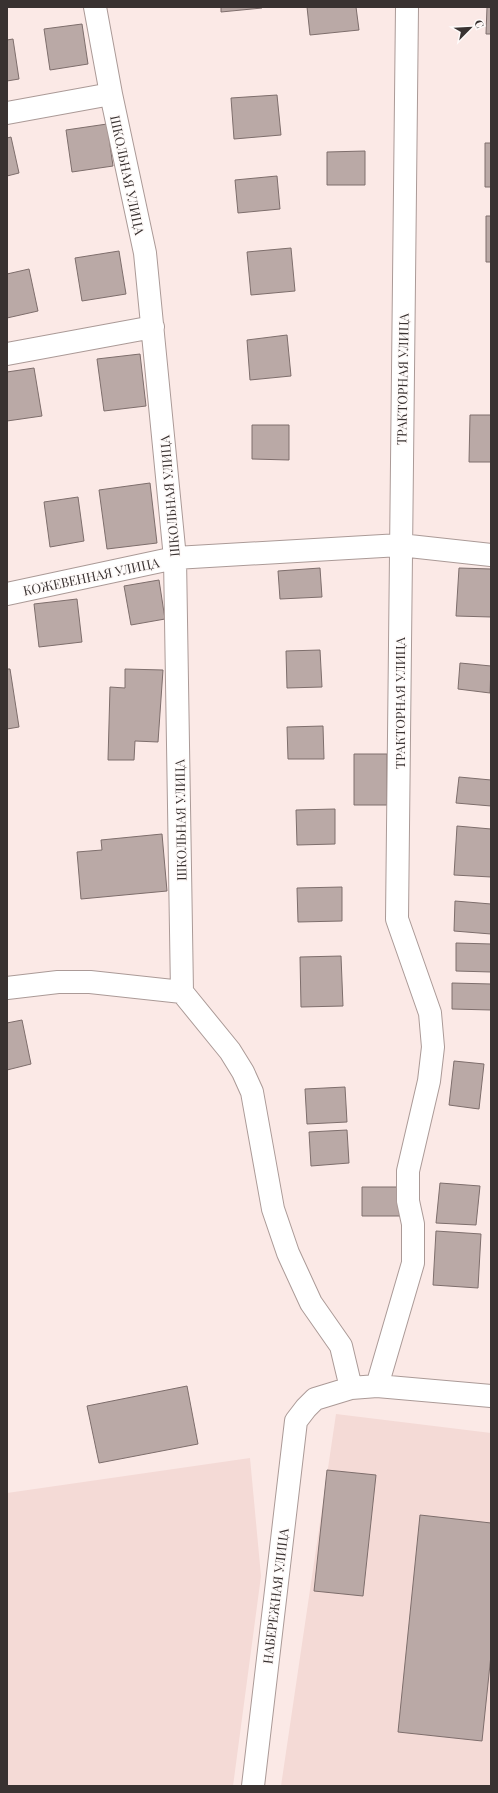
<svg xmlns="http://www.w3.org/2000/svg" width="498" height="1793" font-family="'Playfair Display',serif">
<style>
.built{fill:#f4dad6}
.building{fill:#baa9a6;stroke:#7e6e6c}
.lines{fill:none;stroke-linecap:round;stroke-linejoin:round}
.street-casing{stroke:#ab9a97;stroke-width:24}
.street{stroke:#fff;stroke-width:22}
.labels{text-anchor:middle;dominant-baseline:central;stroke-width:3;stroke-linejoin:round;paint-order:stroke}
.street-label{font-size:13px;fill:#393231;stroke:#fefaf9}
</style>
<rect width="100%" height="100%" fill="#fbe9e6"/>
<path class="built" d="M 336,1414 L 491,1433 L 491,1786 L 281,1786 Z
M 250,1458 L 261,1576 L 233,1786 L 7,1786 L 7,1493 Z"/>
<path class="building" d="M 221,7 L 262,7 L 262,8 L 221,12 Z
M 307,7 L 356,7 L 359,30 L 310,35 Z
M 487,7 L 491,7 L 491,34 L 486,34 Z
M 82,24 L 88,64 L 50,70 L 44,29 Z
M 13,39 L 19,79 L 7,81 L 7,40 Z
M 277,95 L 281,135 L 234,139 L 231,98 Z
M 107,124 L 113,166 L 72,172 L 66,130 Z
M 11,137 L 19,173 L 7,176 L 7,138 Z
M 485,143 L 491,143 L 491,187 L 485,187 Z
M 365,151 L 365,185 L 327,185 L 327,152 Z
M 277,176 L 280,209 L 238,213 L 235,180 Z
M 486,216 L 491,216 L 491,262 L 486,262 Z
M 291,248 L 295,291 L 251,295 L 247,252 Z
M 119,251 L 126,294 L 82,301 L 75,258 Z
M 29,269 L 38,311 L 7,318 L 7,274 Z
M 287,335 L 291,376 L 250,380 L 247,340 Z
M 140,354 L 146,406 L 104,411 L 97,359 Z
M 34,368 L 42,416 L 7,421 L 7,372 Z
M 470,415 L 491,415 L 491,462 L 469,462 Z
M 252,425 L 289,425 L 289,460 L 252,459 Z
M 150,483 L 157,543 L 107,549 L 99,490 Z
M 78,497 L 84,541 L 50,547 L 44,502 Z
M 320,568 L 322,597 L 280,599 L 278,571 Z
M 459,568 L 491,569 L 491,617 L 456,616 Z
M 159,580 L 165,619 L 131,625 L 124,586 Z
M 77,599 L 82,642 L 39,647 L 34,604 Z
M 320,650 L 322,687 L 287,688 L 286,651 Z
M 460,663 L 491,666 L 490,693 L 458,689 Z
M 7,669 L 10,669 L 19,727 L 7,729 Z
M 125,669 L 163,670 L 158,742 L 135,741 L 134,760 L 108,760 L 110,687 L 125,688 Z
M 323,726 L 324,759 L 288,759 L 287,727 Z
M 354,754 L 387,754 L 387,805 L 354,805 Z
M 459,777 L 491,780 L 491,806 L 456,803 Z
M 335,809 L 335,844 L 297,845 L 296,810 Z
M 457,826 L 491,829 L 491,877 L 454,875 Z
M 162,834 L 167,891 L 81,899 L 77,852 L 102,850 L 101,840 Z
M 342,887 L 342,921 L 298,922 L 297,888 Z
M 455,901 L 491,904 L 491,934 L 454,931 Z
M 456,943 L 491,944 L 491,972 L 456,971 Z
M 341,956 L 343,1006 L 301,1007 L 300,957 Z
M 452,983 L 491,984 L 491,1010 L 452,1009 Z
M 22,1020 L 31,1064 L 7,1070 L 7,1023 Z
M 454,1061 L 484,1064 L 479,1109 L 449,1105 Z
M 345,1087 L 347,1122 L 307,1124 L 305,1089 Z
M 347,1130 L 349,1163 L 311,1166 L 309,1132 Z
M 440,1183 L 480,1186 L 476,1225 L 436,1223 Z
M 362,1187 L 401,1187 L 401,1216 L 362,1216 Z
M 436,1231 L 481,1234 L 478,1288 L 433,1285 Z
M 187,1386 L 198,1444 L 99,1463 L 87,1406 Z
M 327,1470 L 376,1475 L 363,1596 L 314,1591 Z
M 420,1515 L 491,1523 L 491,1655 L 482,1741 L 398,1732 Z"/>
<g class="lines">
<defs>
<path id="street" d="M 95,7 L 111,94 L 145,253 L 175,558 L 182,992
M 7,113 L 111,94
M 7,354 L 153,327
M 7,594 L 175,558 L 400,545 L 491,555
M 7,988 L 58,982 L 90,982 L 182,992 L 230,1051 L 243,1072 L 252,1092 L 273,1209 L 288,1253 L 311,1303 L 341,1346 L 351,1388
M 377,1386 L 413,1263 L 413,1224 L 408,1201 L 408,1171 L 429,1081 L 433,1047 L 430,1013 L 397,919 L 407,7
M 253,1786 L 296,1421 L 306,1408 L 315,1399 L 351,1388 L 377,1386 L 491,1396"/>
</defs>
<use href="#street" class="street-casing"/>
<use href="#street" class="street"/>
</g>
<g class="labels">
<g class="street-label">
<text transform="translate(128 175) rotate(78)">ШКОЛЬНАЯ УЛИЦА</text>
<text transform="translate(402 379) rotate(-89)">ТРАКТОРНАЯ УЛИЦА</text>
<text transform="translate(169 496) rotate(-95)">ШКОЛЬНАЯ УЛИЦА</text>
<text transform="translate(91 576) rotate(-12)">КОЖЕВЕННАЯ УЛИЦА</text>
<text transform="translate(399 703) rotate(-90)">ТРАКТОРНАЯ УЛИЦА</text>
<text transform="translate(180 820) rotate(-91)">ШКОЛЬНАЯ УЛИЦА</text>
<text transform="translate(275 1596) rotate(-83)">НАБЕРЕЖНАЯ УЛИЦА</text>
</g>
</g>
<rect width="498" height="1793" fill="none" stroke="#393231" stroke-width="16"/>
<g transform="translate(470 28) rotate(66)" stroke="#fefaf9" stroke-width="3" paint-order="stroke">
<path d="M0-3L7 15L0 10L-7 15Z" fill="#393231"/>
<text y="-6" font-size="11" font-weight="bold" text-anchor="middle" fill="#393231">С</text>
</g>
</svg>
